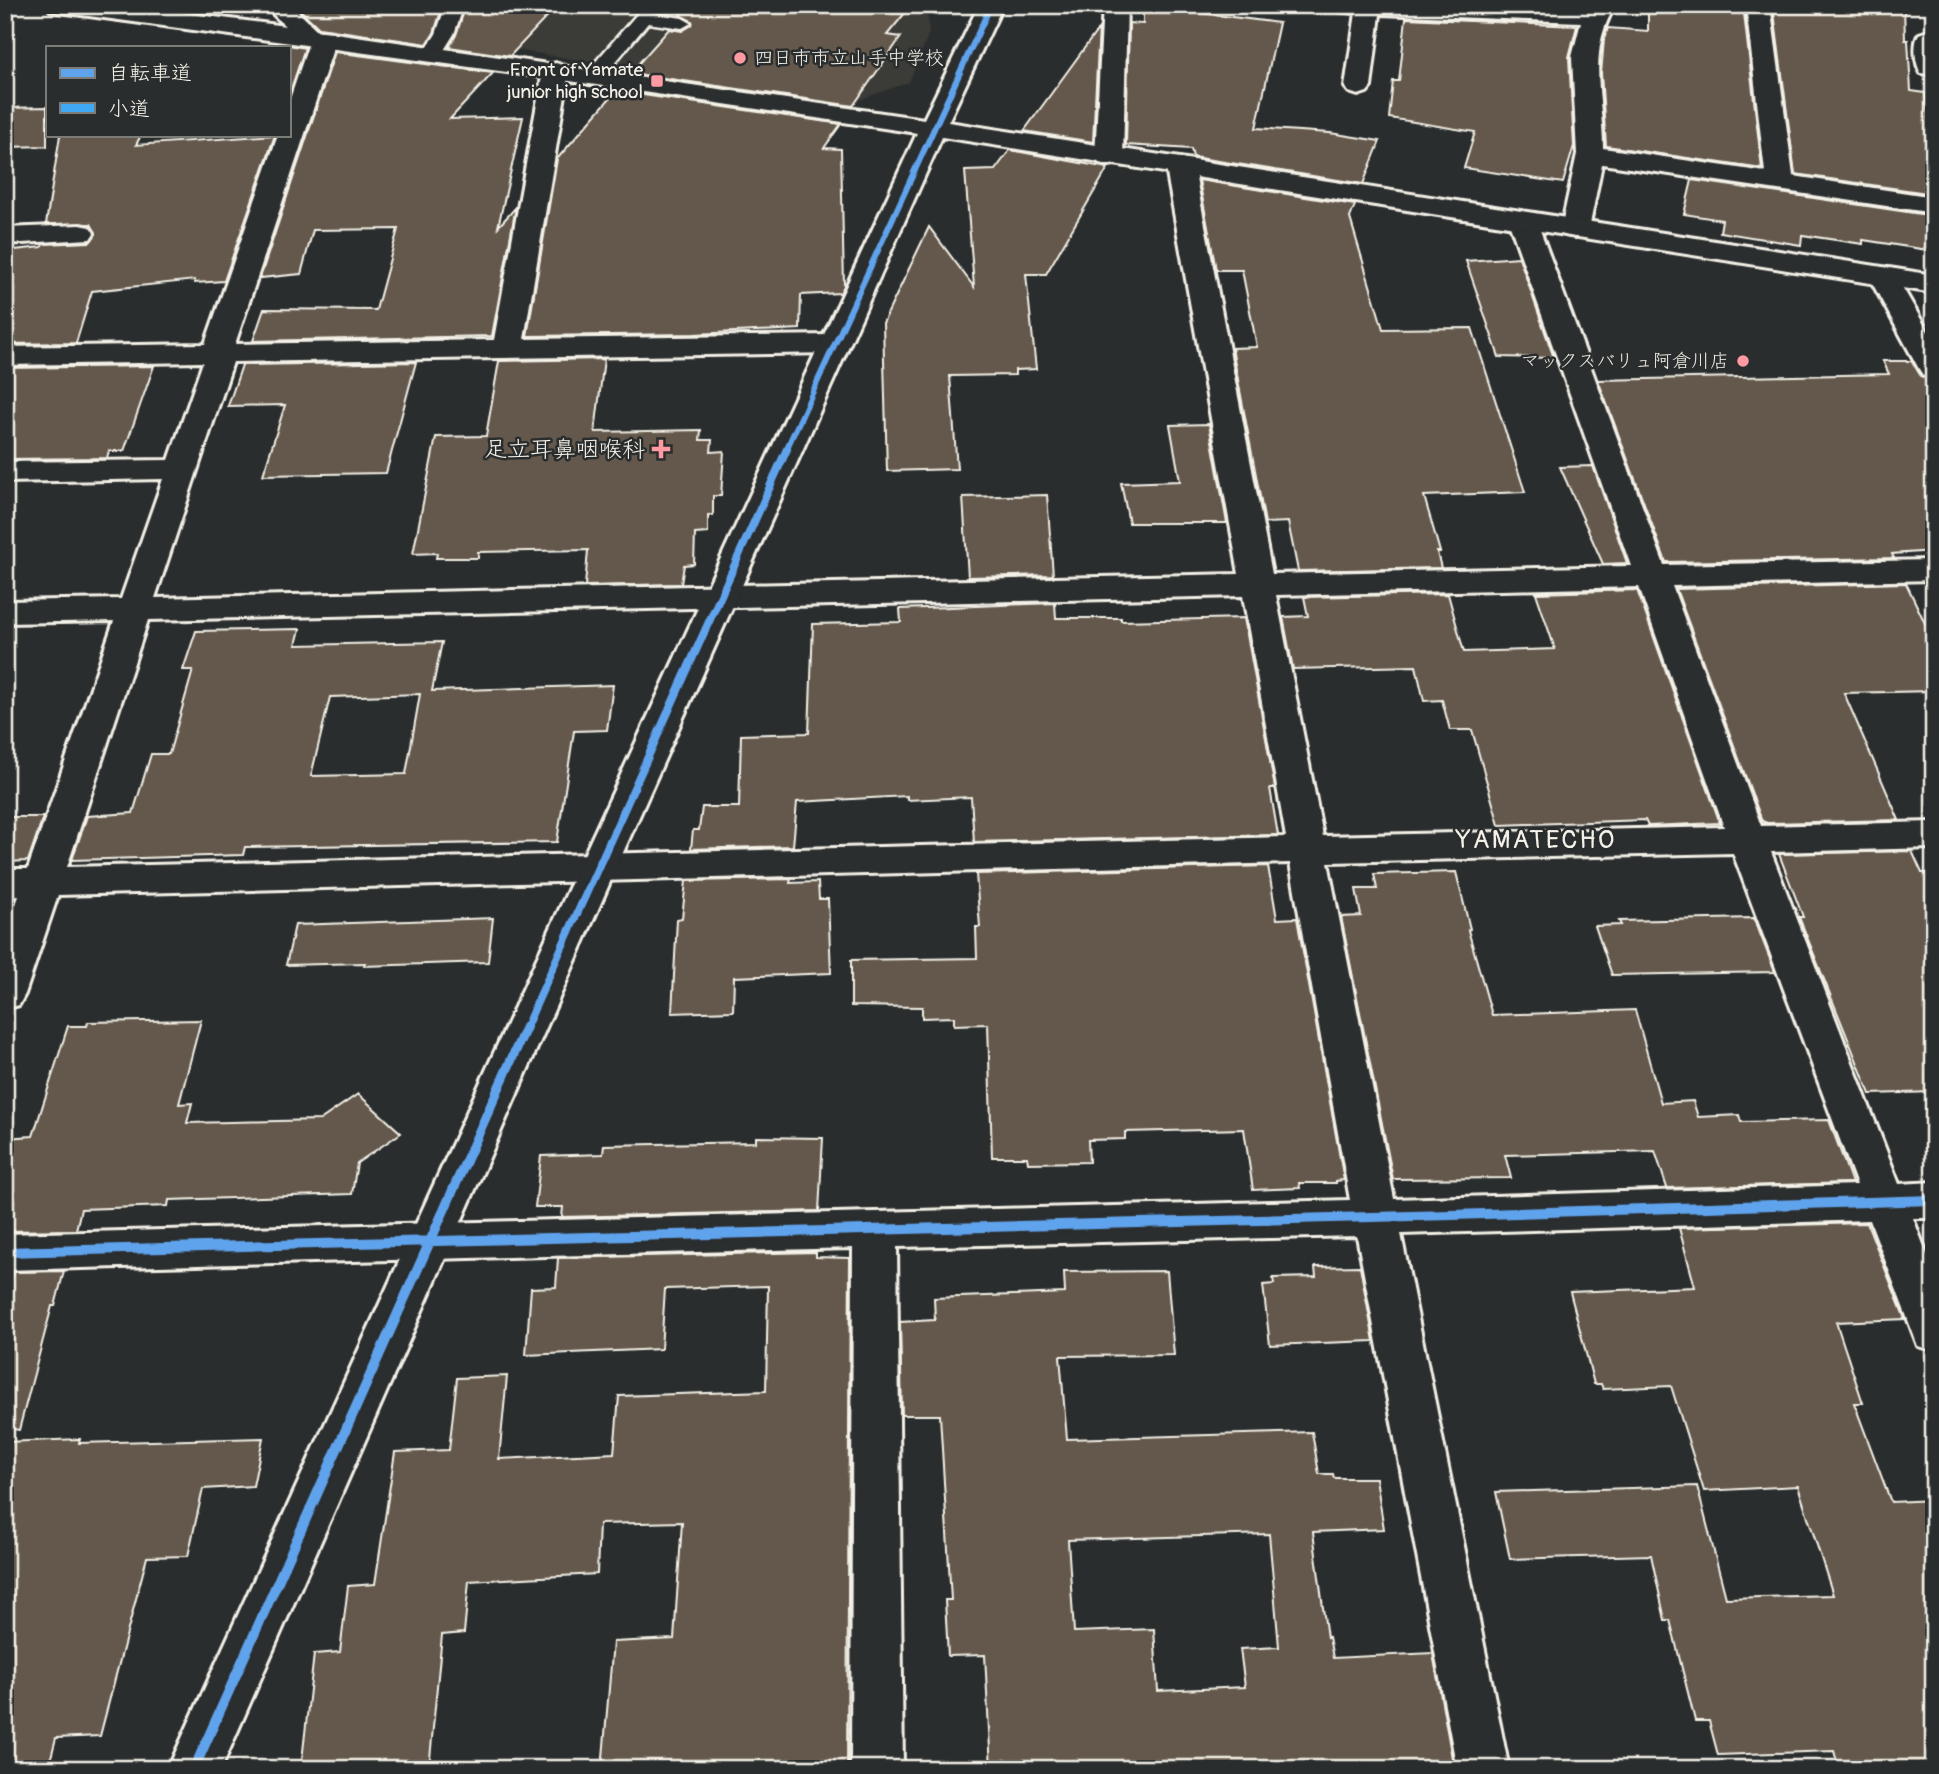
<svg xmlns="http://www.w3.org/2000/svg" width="1939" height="1774" font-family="Pangolin,'Klee One',sans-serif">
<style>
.built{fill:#3b3a37}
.building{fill:#64594b;stroke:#f4f1e8;stroke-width:2;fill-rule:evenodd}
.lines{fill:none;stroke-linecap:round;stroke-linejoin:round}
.lane-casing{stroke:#f4f1e8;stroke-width:5}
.street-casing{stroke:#f4f1e8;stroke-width:6}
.secondary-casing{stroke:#f4f1e8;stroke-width:6}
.lane{fill:#2a2d2e;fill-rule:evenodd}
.street{fill:#2a2d2e;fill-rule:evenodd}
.secondary{fill:#2a2d2e;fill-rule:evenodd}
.quiet{stroke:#3fa9f5;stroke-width:5;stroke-dasharray:10 5;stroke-linecap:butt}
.cycleway-far2-casing{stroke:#2a2d2e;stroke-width:10}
.cycleway-far1-casing{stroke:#2a2d2e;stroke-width:12}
.cycleway-casing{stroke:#2a2d2e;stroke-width:15}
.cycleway-far2{stroke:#60a3ed;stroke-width:6}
.cycleway-far1{stroke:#60a3ed;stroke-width:8}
.cycleway{stroke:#60a3ed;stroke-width:10}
.poi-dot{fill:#ff9aa2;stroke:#2a2d2e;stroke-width:2.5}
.labels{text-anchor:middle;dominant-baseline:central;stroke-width:5;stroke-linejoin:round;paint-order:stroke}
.far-poi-label{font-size:19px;fill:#f4f1e8;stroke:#2a2d2e;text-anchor:end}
.poi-label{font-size:23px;fill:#f4f1e8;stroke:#2a2d2e;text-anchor:end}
.quarter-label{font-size:26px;letter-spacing:2px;fill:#f4f1e8;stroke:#2a2d2e}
</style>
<rect width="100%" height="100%" fill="#2a2d2e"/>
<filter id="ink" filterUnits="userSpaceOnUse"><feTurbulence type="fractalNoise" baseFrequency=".0143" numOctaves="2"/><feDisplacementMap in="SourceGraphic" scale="14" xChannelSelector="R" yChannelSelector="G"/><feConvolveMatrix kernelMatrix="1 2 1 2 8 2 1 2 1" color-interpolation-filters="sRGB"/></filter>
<g filter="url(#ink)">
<path class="built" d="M 410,5 L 927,5 L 929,33 L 909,82 L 851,103 L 408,33 Z"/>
<path class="building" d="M 295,5 L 443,5 L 434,33 L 427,44 L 319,28 Z
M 466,5 L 558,5 L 510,56 L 449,47 L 456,35 Z
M 689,5 L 794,5 L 905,13 L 887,35 L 901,37 L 853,106 L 630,73 L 669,29 L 682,31 L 692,25 L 692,21 L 680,15 Z
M 1648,5 L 1743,5 L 1762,169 L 1606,146 L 1601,74 L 1604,39 L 1608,28 L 1648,31 Z
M 1773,5 L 1860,11 L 1860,5 L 1904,5 L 1905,40 L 1908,40 L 1911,91 L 1925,93 L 1934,152 L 1934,194 L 1795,174 Z
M 1177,10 L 1279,23 L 1256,128 L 1330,133 L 1380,141 L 1363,184 L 1193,157 L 1191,149 L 1126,145 L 1129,23 L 1143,24 L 1143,11 L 1177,12 Z
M 1406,18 L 1577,26 L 1569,57 L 1574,146 L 1563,183 L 1464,168 L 1475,132 L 1389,118 L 1393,81 L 1399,81 Z
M 1099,28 L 1093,142 L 1024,131 Z
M 289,45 L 305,48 L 289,95 Z
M 335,52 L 493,73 L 450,119 L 523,117 L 498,227 L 516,207 L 492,336 L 253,341 L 264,309 L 376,310 L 398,229 L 313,230 L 301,274 L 260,278 Z
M 616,91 L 841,124 L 824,148 L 841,149 L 844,286 L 840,293 L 801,295 L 800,329 L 694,334 L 527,336 L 557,159 Z
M 47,107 L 47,146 L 5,147 L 5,108 Z
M 60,135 L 141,135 L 136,145 L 275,135 L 224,281 L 195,283 L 195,280 L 92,291 L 76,343 L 5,344 L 5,251 L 42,247 L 43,244 L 90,242 L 96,234 L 91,224 L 46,224 Z
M 1010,150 L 1108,168 L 1046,274 L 1026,274 L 1036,369 L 1015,370 L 1015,375 L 950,376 L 957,469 L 887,471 L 883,323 L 929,227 L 974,287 L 965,171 L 995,170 Z
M 1199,180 L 1355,205 L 1350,218 L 1383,329 L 1472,328 L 1525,492 L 1424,496 L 1440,552 L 1437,552 L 1441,568 L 1298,571 L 1288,522 L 1265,523 L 1232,348 L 1257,347 L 1242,270 L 1216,270 Z
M 1692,180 L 1934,216 L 1934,251 L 1863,240 L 1863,244 L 1802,235 L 1801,245 L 1720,232 L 1722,220 L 1684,214 Z
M 1519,257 L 1554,358 L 1499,357 L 1466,261 Z
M 604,359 L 595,432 L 701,430 L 700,440 L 712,440 L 711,452 L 724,451 L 721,496 L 713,496 L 713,515 L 708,515 L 708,533 L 695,534 L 694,564 L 684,565 L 681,584 L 585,586 L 588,550 L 478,552 L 478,558 L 436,558 L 437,553 L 413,554 L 436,437 L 486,436 L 499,361 Z
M 1883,361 L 1912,361 L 1921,376 L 1934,380 L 1934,551 L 1892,554 L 1894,558 L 1666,562 L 1598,380 L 1889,374 Z
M 416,362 L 386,473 L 263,475 L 285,405 L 228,406 L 242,365 Z
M 154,366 L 124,451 L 109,451 L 107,458 L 5,459 L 5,368 Z
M 1209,424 L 1227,523 L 1129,523 L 1121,483 L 1180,481 L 1170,425 Z
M 1593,466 L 1627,563 L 1603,564 L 1560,467 Z
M 1047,495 L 1053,575 L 968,577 L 963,497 Z
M 1906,583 L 1934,642 L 1934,691 L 1844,693 L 1899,820 L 1767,823 L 1762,821 L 1676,589 Z
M 1637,590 L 1720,823 L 1648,826 L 1645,820 L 1499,825 L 1472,730 L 1450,730 L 1442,700 L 1424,701 L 1416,666 L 1293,669 L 1283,617 L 1308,616 L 1304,597 L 1448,594 L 1464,652 L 1555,649 L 1536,593 Z
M 1055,603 L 1056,618 L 1121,618 L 1121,621 L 1244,618 L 1275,788 L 1270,788 L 1278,835 L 974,842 L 971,797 L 907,800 L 907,796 L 797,802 L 793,846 L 691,849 L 693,830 L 699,830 L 702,807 L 739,807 L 741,735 L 809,733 L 813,624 L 901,622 L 900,609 Z
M 300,629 L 296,645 L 442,642 L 432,691 L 613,685 L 607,730 L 574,731 L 557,842 L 245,847 L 243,855 L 72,860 L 87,816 L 133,813 L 151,754 L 169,754 L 193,670 L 183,670 L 196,631 ZM 420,694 L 406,774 L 311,776 L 330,697 Z
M 5,817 L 43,817 L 28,861 L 5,862 Z
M 1912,851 L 1922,873 L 1934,873 L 1934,1092 L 1870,1094 L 1799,917 L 1803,917 L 1779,854 Z
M 1268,866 L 1277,919 L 1297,918 L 1344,1180 L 1336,1181 L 1336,1183 L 1299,1183 L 1300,1188 L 1253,1190 L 1244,1129 L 1125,1132 L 1125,1139 L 1088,1140 L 1089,1162 L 1028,1163 L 1027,1157 L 992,1157 L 988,1024 L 954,1025 L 954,1017 L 922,1018 L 922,1007 L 851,1006 L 851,960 L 977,958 L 976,927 L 980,927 L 976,874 Z
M 1456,872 L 1470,929 L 1468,930 L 1492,1015 L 1635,1010 L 1661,1103 L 1693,1101 L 1698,1117 L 1739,1115 L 1741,1122 L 1829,1120 L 1852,1183 L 1667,1188 L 1655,1151 L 1505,1155 L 1511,1178 L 1393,1179 L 1341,917 L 1361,916 L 1356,889 L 1377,889 L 1374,874 Z
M 791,879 L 790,883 L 818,882 L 819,899 L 828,899 L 831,973 L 734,977 L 733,1011 L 672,1013 L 677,919 L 682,918 L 686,881 Z
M 493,918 L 488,962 L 364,966 L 365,963 L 286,965 L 295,925 Z
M 1754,918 L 1775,972 L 1612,975 L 1595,926 L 1621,925 L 1619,921 Z
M 201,1020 L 179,1104 L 192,1103 L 187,1123 L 320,1120 L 358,1094 L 401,1133 L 357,1163 L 352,1194 L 169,1200 L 168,1206 L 81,1209 L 76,1230 L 5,1231 L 5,1138 L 33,1136 L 68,1026 L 87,1026 L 88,1022 Z
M 756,1137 L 823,1138 L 819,1211 L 562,1217 L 563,1207 L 535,1207 L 541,1156 L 603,1154 L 604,1145 L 756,1142 Z
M 1867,1223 L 1905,1319 L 1836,1322 L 1863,1403 L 1854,1403 L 1891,1502 L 1934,1500 L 1934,1769 L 1897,1769 L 1895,1762 L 1838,1765 L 1834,1751 L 1718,1755 L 1709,1721 L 1695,1721 L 1670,1620 L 1665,1620 L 1651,1555 L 1510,1559 L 1496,1492 L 1697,1486 L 1726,1598 L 1833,1595 L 1798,1486 L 1704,1491 L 1671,1386 L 1603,1389 L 1601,1384 L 1594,1384 L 1570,1292 L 1695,1287 L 1679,1228 Z
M 816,1252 L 816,1257 L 850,1258 L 847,1769 L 602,1769 L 613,1642 L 674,1639 L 682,1522 L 599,1524 L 597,1574 L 469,1581 L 464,1633 L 442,1635 L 429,1769 L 301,1769 L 314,1654 L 340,1652 L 348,1586 L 375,1584 L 395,1452 L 449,1450 L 457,1378 L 507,1376 L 499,1459 L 614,1453 L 619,1396 L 766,1391 L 768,1286 L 665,1289 L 661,1349 L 526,1355 L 531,1288 L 556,1287 L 558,1258 Z
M 1360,1266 L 1374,1341 L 1270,1345 L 1263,1285 L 1274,1284 L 1273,1278 L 1316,1277 L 1315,1267 Z
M 64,1271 L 55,1306 L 52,1306 L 19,1430 L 5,1428 L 5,1304 L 14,1272 Z
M 1167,1271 L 1174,1355 L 1060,1356 L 1067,1439 L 1312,1432 L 1319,1474 L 1333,1474 L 1334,1478 L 1376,1478 L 1384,1529 L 1313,1532 L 1327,1638 L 1329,1637 L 1333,1658 L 1433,1653 L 1454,1769 L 991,1769 L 985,1655 L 948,1656 L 945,1600 L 951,1600 L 940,1415 L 902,1415 L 900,1322 L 935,1320 L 934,1298 L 1065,1293 L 1064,1272 ZM 1269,1534 L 1279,1647 L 1240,1649 L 1245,1687 L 1158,1691 L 1154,1629 L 1074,1632 L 1068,1540 Z
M 263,1438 L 253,1486 L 203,1489 L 188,1556 L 147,1557 L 100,1736 L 56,1738 L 48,1769 L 5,1769 L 5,1442 L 80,1439 L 79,1443 Z"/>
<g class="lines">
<defs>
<path id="lane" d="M 446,5 L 464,5 L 454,34 L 439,58 L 425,58 L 423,54 L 436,34 Z
M 644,12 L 682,18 L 691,23 L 682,28 L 648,23 L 599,82 L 585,82 L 583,78 L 585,74 L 638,13 Z"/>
<path id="street" d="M 264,5 L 291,5 L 318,31 L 333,32 L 337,37 L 235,344 L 494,340 L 543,71 L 547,66 L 556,63 L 565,66 L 569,71 L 524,339 L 834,335 L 845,338 L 849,344 L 845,350 L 834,353 L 233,362 L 155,598 L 1239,574 L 1166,168 L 1170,162 L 1180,160 L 1190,162 L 1194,168 L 1272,574 L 1631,566 L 1509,222 L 1513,216 L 1523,214 L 1533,216 L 1537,222 L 1664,565 L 1934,560 L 1934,580 L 1672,586 L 1761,826 L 1934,822 L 1934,848 L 1771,852 L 1899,1184 L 1934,1182 L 1934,1218 L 1913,1218 L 1934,1273 L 1934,1351 L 1918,1346 L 1870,1220 L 1401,1234 L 1509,1769 L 1457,1769 L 1357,1236 L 897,1247 L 903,1769 L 851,1769 L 853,1248 L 5,1270 L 5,1234 L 1350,1200 L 1290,863 L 58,895 L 25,994 L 19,1005 L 5,1009 L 5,935 L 19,896 L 5,897 L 5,869 L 28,869 L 114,621 L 5,623 L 5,601 L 121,599 L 163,479 L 5,482 L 5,462 L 169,460 L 203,362 L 5,365 L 5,347 L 205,344 L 278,135 L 289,135 L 289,102 L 309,43 L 300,41 ZM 1639,587 L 1724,827 L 1323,836 L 1276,595 ZM 1243,596 L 1286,837 L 67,867 L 148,620 ZM 1733,853 L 1857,1185 L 1394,1199 L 1328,862 Z
M 1103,5 L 1127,5 L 1123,157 L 1119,163 L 1109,165 L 1099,163 L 1095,157 Z
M 1326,5 L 1590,7 L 1616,5 C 1586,49 1603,98 1603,148 L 1765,172 L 1746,5 L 1770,5 L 1793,176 L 1934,197 L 1934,213 L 1602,164 L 1589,229 L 1585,235 L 1575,237 L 1565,235 L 1561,229 L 1577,154 L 1572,57 L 1581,22 L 1380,14 L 1371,87 L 1367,92 L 1358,95 L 1349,92 L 1345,87 L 1356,13 L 1329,10 Z
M 1928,31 L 1934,33 L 1934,75 L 1921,73 C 1915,64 1913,43 1919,34 Z
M 80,225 L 90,227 L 94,233 L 90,239 L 5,244 L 5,228 Z
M 1883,268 L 1893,271 L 1934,342 L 1934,378 L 1923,375 L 1919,369 L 1869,277 L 1873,271 Z"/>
<path id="secondary" d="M 47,5 L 119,5 L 294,27 L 924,119 L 979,5 L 1003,5 L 948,122 L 1934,275 L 1934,293 L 942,137 L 617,866 L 221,1769 L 168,1769 L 579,866 L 917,133 L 529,75 L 59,12 L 50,10 Z"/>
</defs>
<use href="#lane" class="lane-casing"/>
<use href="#street" class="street-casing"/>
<use href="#secondary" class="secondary-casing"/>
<use href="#lane" class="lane"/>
<use href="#street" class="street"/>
<use href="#secondary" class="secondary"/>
<path class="quiet" d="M 1928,39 L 1934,38
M 1930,68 L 1934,69"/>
<defs>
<path id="cycleway-far2" d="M 786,450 L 991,5"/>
<path id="cycleway-far1" d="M 525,1029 L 787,449"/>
<path id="cycleway" d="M 5,1252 L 1452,1215 L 1934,1200
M 194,1769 L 526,1027"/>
</defs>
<use href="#cycleway-far2" class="cycleway-far2-casing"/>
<use href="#cycleway-far1" class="cycleway-far1-casing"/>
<use href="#cycleway" class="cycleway-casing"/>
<use href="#cycleway-far2" class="cycleway-far2"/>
<use href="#cycleway-far1" class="cycleway-far1"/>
<use href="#cycleway" class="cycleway"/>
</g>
</g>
<g class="poi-dot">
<circle cx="740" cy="58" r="7"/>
<rect x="650" y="74" width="14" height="14" rx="3.5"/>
<circle cx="1743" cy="361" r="7"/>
<path d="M657.5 438.5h7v7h7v7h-7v7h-7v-7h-7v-7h7z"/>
</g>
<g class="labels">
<g class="far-poi-label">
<text x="754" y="58" text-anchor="start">四日市市立山手中学校</text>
<text x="643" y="70">Front of Yamate<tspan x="643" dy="22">junior high school</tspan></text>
<text x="1729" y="361">マックスバリュ阿倉川店</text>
</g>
<g class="poi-label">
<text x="645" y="449">足立耳鼻咽喉科</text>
</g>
<g class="quarter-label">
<text x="1536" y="840">YAMATECHO</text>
</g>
</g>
<rect width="1939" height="1774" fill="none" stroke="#2a2d2e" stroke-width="28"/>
<rect x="14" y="14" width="1911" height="1746" fill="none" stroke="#f4f1e8" stroke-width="2.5" filter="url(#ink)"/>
<rect x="46" y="46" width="245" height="91" fill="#2a2d2e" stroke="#7b7b78" stroke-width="2"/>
<rect x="60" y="68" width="35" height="10" fill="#60a3ed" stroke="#7b7b78" stroke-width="2"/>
<text x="108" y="80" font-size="21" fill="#f4f1e8">自転車道</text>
<rect x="60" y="103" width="35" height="10" fill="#3fa9f5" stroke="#7b7b78" stroke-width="2"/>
<text x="108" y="116" font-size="21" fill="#f4f1e8">小道</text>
</svg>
